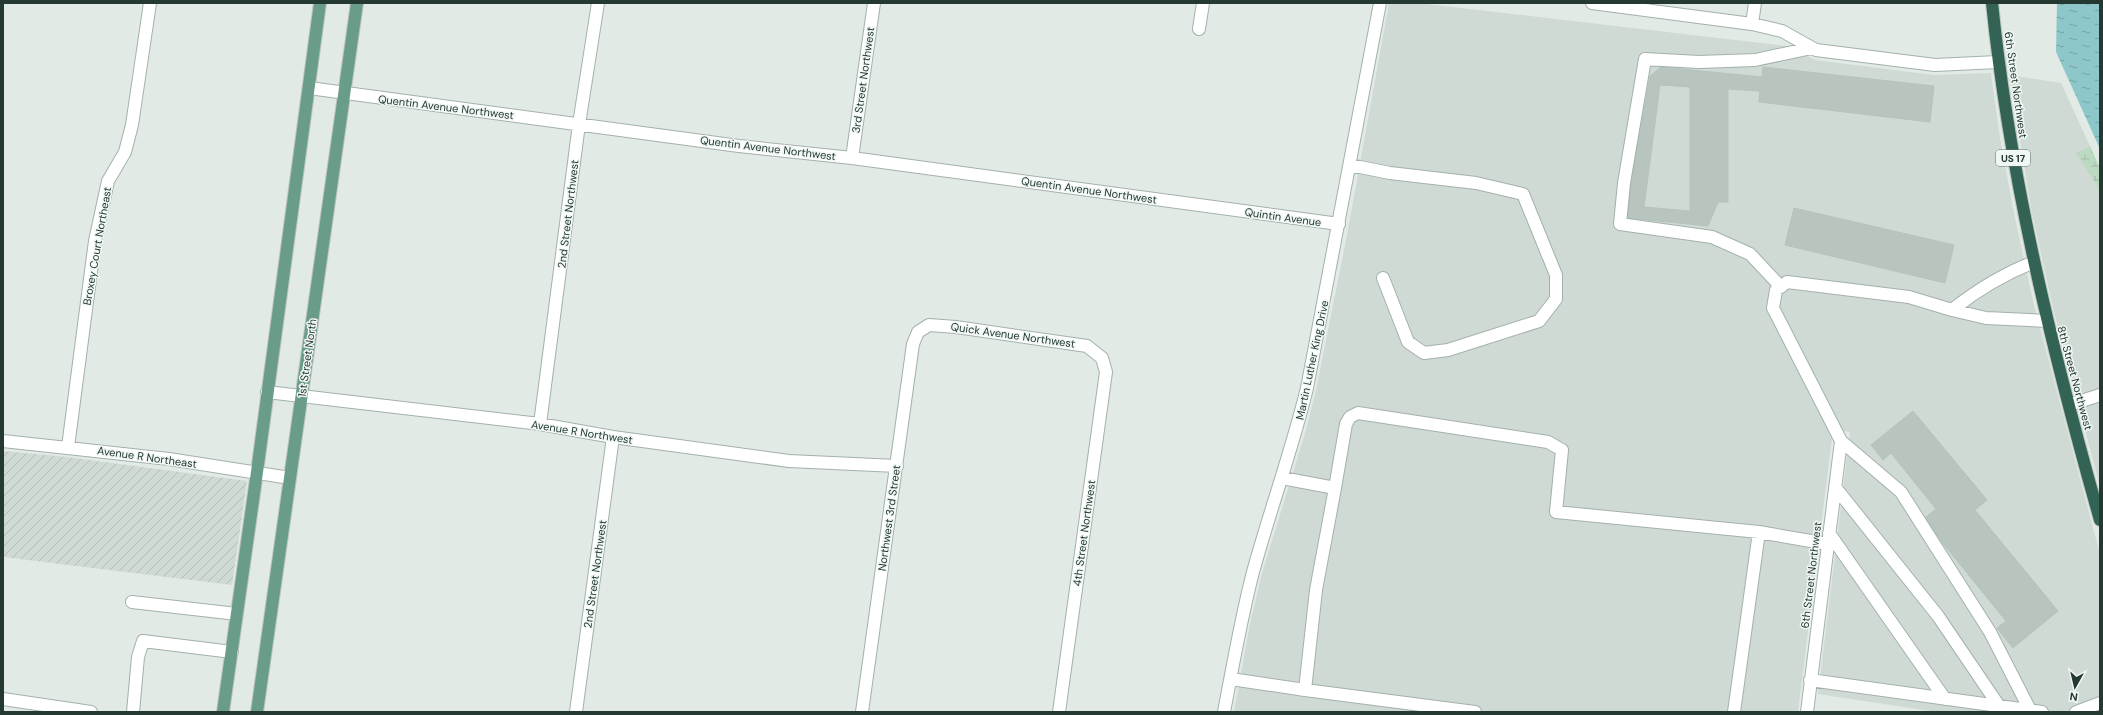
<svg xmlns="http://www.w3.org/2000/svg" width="2103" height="715" font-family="'DM Sans',sans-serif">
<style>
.built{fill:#d0dad4}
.industrial{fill:url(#industrial-furrows)}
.wetland{fill:url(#wetland-marsh)}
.water{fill:url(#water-ripples)}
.building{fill:#b7c5be;stroke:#b4c3bc;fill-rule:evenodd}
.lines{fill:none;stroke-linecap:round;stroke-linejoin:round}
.minor-casing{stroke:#a4b1ab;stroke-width:14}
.major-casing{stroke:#bdc4c1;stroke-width:14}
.highway-casing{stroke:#bdc4c1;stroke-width:14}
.minor{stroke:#fff;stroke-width:12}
.major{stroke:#6a9c8a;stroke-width:12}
.highway{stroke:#326354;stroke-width:12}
.labels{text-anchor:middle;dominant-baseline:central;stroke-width:3;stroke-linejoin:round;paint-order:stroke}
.shield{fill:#f1f7f4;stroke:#61726c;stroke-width:1}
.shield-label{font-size:10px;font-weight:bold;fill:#233931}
.street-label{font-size:11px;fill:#233931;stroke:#f1f7f4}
</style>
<defs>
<pattern id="industrial-furrows" width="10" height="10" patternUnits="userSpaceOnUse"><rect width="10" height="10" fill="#d0dad4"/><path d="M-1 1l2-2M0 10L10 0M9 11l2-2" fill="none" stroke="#b2bcb6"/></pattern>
<pattern id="wetland-marsh" width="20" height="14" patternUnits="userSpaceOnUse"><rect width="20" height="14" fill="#bcd9c1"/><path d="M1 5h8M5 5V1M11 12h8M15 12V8" fill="none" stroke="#a1bba6"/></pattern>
<pattern id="water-ripples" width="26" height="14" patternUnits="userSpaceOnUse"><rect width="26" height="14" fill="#8ec7ca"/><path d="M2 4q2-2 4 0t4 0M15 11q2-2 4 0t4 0" fill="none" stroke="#74a3a5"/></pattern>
</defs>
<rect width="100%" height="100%" fill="#e1eae5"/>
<path class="built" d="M 1389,3 L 1418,3 L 1787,46 L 1815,60 L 1934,75 L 1991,73 L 2000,138 L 2015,218 L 2034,305 L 2100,554 L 2100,712 L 1937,712 L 1818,694 L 1850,432 L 1833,430 L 1798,712 L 1234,712 L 1250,624 L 1262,573 L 1306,430 L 1316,390 L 1347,235 Z
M 2009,75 L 2061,83 L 2090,146 L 2076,153 L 2100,191 L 2100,487 L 2053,308 L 2032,213 Z"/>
<path class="industrial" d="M 3,451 L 67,457 L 247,481 L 232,585 L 3,557 Z"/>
<path class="wetland" d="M 2090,146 L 2100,168 L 2100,191 L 2076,153 Z"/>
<path class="water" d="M 2057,3 L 2100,3 L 2100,149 L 2056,52 Z"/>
<path class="building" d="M 1661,67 L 1762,77 L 1763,67 L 1934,86 L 1930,122 L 1759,102 L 1760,91 L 1728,89 L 1728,202 L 1718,202 L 1708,226 L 1628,218 L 1631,184 L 1650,76 ZM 1660,85 L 1690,87 L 1690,211 L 1644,207 Z
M 1794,208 L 1954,245 L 1945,283 L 1785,245 Z
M 1913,411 L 1987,500 L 1975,510 L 2058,611 L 2013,648 L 1997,628 L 2006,621 L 1941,541 L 1926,517 L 1936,509 L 1891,453 L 1883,460 L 1871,445 Z"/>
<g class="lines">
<defs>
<path id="minor" d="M 1592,3 L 1752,24 L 1782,31 L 1816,50 L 1935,65 L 1998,62
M 1752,24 L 1755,3
M 1199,29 L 1203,3
M 309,88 L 739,146 L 852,158 L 1339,224
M 852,158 L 874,3
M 1350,165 L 1390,173 L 1476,183 L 1523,194 L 1556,275 L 1556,299 L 1539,321 L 1448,350 L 1424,353 L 1408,342 L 1383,278
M 1781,287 L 1750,254 L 1712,237 L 1620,224 L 1624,183 L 1645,59 L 1699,62 L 1755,60 L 1812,48
M 1952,310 C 1977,290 2003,274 2034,262
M 267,392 L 540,424 L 613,437 L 789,461 L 897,466
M 2069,405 L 2100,395
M 540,424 L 579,124 L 598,3
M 3,441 L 169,459 L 290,478
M 68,447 L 95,241 L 108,181 L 125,152 L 132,125 L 150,3
M 1835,487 L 1938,616 L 1999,706
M 1335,488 L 1346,424 L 1350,417 L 1358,413 L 1548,442 L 1562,450 L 1556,512 L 1759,532 L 1828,544
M 1829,533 L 1945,699
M 132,602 L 237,614
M 1231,679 L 1305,690 L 1316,590 L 1335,488 L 1282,478
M 1810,680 L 2042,712
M 1305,690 L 1475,712
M 3,699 L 91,712
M 2030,710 L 1990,632 L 1901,492 L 1841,441 L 1773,308 L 1776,290 L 1787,282 L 1909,297 L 1952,310 L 1986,318 L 2047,321
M 133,712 L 138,657 L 143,641 L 232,652
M 576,712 L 613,437
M 862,712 L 913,344 L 918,332 L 929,325 L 956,327 L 1087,346 L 1102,358 L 1106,372 L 1059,712
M 1224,712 C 1233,665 1241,618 1253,572 C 1270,510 1292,450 1307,388 L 1380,3
M 1734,712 L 1759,532
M 1807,712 L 1841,441
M 2076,712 L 2100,703"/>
<path id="major" d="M 223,712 L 257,472 L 320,3
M 257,712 L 357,3"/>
<path id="highway" d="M 1992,3 C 2010,179 2052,350 2100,520"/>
</defs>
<use href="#minor" class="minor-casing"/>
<use href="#major" class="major-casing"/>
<use href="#highway" class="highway-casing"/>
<use href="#minor" class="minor"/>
<use href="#major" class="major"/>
<use href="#highway" class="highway"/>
</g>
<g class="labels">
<rect class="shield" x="1996" y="150" width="34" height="16" rx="3"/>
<g class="shield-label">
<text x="2013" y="158">US 17</text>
</g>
<g class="street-label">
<text transform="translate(863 80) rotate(-82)">3rd Street Northwest</text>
<text transform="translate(2016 85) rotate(82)">6th Street Northwest</text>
<text transform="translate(446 107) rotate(7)">Quentin Avenue Northwest</text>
<text transform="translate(768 148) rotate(7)">Quentin Avenue Northwest</text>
<text transform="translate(1089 190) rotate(8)">Quentin Avenue Northwest</text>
<text transform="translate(568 214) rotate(-83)">2nd Street Northwest</text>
<text transform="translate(1283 217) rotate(8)">Quintin Avenue</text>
<text transform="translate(97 246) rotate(-80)">Broxey Court Northeast</text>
<text transform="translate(1013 335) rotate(8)">Quick Avenue Northwest</text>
<text transform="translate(307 358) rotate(-82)">1st Street North</text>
<text transform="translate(1312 360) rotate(-78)">Martin Luther King Drive</text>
<text transform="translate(2075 378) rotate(75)">8th Street Northwest</text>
<text transform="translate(582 432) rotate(9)">Avenue R Northwest</text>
<text transform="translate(147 457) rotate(8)">Avenue R Northeast</text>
<text transform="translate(889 518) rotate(-82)">Northwest 3rd Street</text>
<text transform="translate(1084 533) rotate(-82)">4th Street Northwest</text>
<text transform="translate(595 574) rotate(-82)">2nd Street Northwest</text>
<text transform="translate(1811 575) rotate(-83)">6th Street Northwest</text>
</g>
</g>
<rect width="2103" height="715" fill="none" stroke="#233931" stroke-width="8"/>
<g transform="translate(2075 687) rotate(188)" stroke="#f1f7f4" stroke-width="3" paint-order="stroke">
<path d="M0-3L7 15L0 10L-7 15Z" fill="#233931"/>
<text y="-6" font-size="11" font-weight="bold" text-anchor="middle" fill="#233931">N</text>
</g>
</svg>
